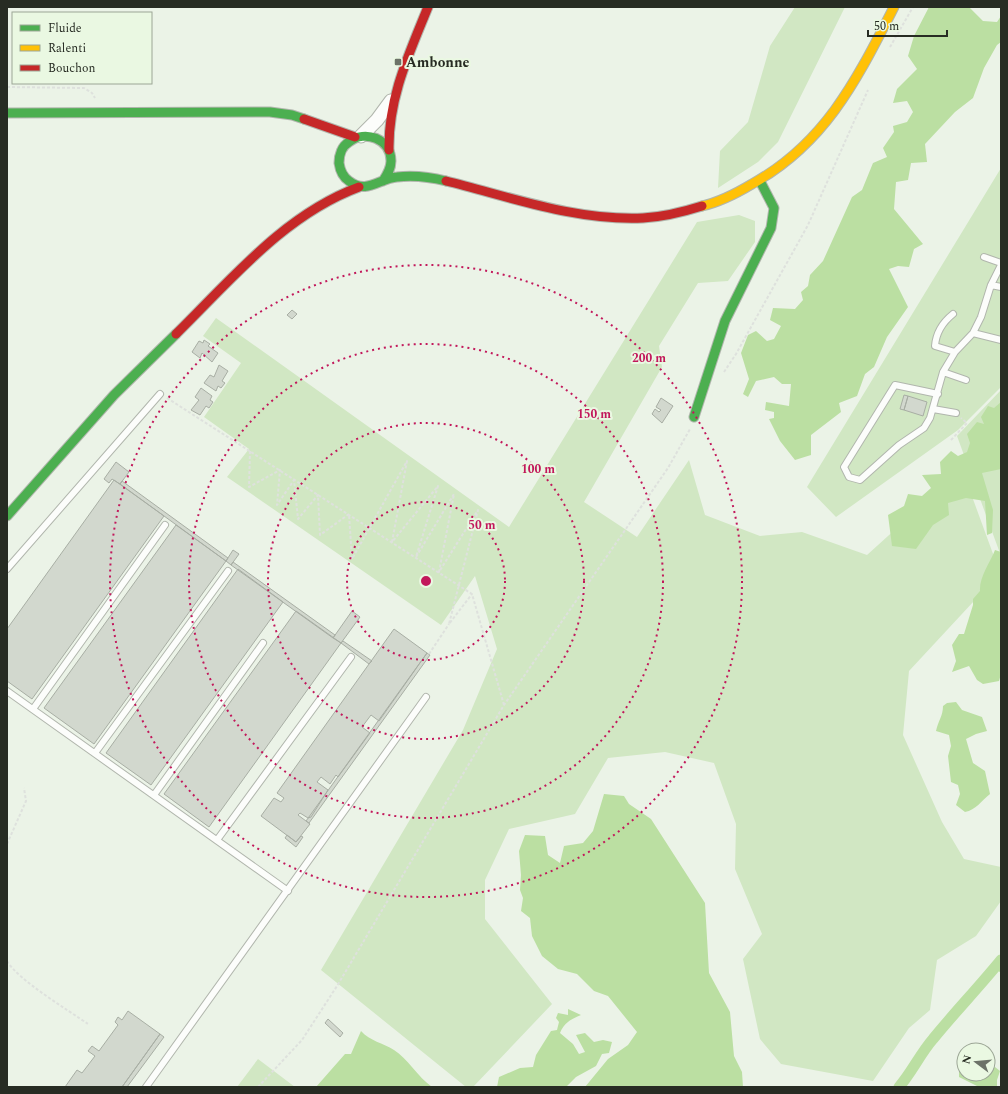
<svg xmlns="http://www.w3.org/2000/svg" width="1008" height="1094" font-family="Spectral,serif">
<style>
.green{fill:#d1e7c3}
.water{fill:#bbdfa2}
.lines{fill:none;stroke-linecap:round;stroke-linejoin:round}
.stream{stroke:#bbdfa2;stroke-width:3}
.canal{stroke:#bbdfa2;stroke-width:11}
.building{fill:#d2d8ce;stroke:#a8aea4}
.lane-casing{stroke:#b1b6ad;stroke-width:8}
.street-casing{stroke:#b1b6ad;stroke-width:15}
.fast-casing{stroke:#b1b6ad;stroke-width:11}
.slow-casing{stroke:#b1b6ad;stroke-width:11}
.jam-casing{stroke:#b1b6ad;stroke-width:11}
.path{stroke:#dee1dd;stroke-width:2;stroke-dasharray:3 2;stroke-linecap:butt}
.lane{stroke:#fcfdfb;stroke-width:6}
.street{stroke:#fcfdfb;stroke-width:13}
.fast{stroke:#4caf50;stroke-width:9}
.slow{stroke:#ffc107;stroke-width:9}
.jam{stroke:#c62828;stroke-width:9}
.ring{fill:none;stroke:#c2185b;stroke-width:2;stroke-dasharray:2 4}
.poi-dot{fill:#6c7268;stroke:#eaf8e2;stroke-width:1.5}
.labels{text-anchor:middle;dominant-baseline:central;stroke-width:4;stroke-linejoin:round;paint-order:stroke}
.poi-label{font-size:14px;font-weight:bold;fill:#272c23;stroke:#eaf8e2;text-anchor:start}
.centre{fill:#c2185b;stroke:#eaf8e2;stroke-width:2}
.ring-label{font-size:12px;text-anchor:middle;font-weight:bold;fill:#c2185b;stroke:#eaf8e2;stroke-width:4;stroke-linejoin:round;paint-order:stroke}
</style>
<rect width="100%" height="100%" fill="#ebf3e7"/>
<path class="green" d="M 795,7 L 845,7 L 778,142 L 758,162 L 718,188 L 720,151 L 748,122 L 770,46 Z
M 1001,168 L 1001,387 L 958,430 L 836,517 L 807,487 Z
M 739,215 L 755,221 L 755,242 L 728,281 L 698,283 L 659,346 L 662,367 L 584,502 L 637,537 L 689,460 L 705,515 L 760,536 L 802,532 L 867,555 L 962,469 L 1000,573 L 909,671 L 903,735 L 942,822 L 964,859 L 1001,867 L 1001,901 L 976,936 L 937,960 L 930,1010 L 909,1028 L 873,1081 L 781,1064 L 760,1039 L 743,959 L 762,934 L 735,869 L 736,824 L 714,763 L 665,752 L 608,758 L 575,814 L 509,829 L 485,880 L 485,919 L 552,1004 L 473,1087 L 466,1087 L 321,970 L 463,730 L 497,649 L 475,576 L 441,625 L 227,477 L 249,449 L 204,417 L 241,363 L 203,336 L 216,318 L 509,527 L 697,222 Z
M 1001,390 L 1001,556 L 957,436 Z
M 258,1059 L 295,1087 L 237,1087 Z"/>
<path class="water" d="M 929,7 L 969,7 L 983,21 L 997,22 L 1001,16 L 1001,42 L 997,45 L 984,68 L 973,98 L 955,112 L 925,144 L 927,162 L 911,163 L 908,180 L 896,182 L 894,209 L 923,244 L 914,249 L 909,267 L 898,266 L 889,269 L 908,307 L 887,337 L 874,367 L 865,374 L 857,396 L 839,403 L 841,412 L 811,435 L 811,455 L 795,460 L 780,441 L 769,419 L 774,418 L 774,412 L 765,410 L 766,402 L 789,406 L 791,384 L 782,384 L 774,377 L 756,381 L 748,397 L 743,394 L 749,379 L 741,353 L 748,335 L 756,331 L 767,341 L 774,339 L 781,326 L 770,320 L 773,308 L 795,309 L 803,300 L 801,292 L 808,286 L 810,275 L 823,261 L 852,197 L 862,190 L 873,163 L 887,157 L 883,148 L 894,132 L 893,126 L 907,122 L 913,112 L 907,101 L 893,103 L 897,89 L 917,69 L 908,56 L 914,36 Z
M 1001,402 L 1001,469 L 982,473 L 993,510 L 992,533 L 987,535 L 985,501 L 966,498 L 948,503 L 949,515 L 933,525 L 916,549 L 892,546 L 888,515 L 904,506 L 908,494 L 922,496 L 931,488 L 922,475 L 941,474 L 940,462 L 951,451 L 958,456 L 967,452 L 970,443 L 967,434 L 977,422 L 984,424 L 981,417 L 988,406 L 994,408 Z
M 995,550 L 1001,552 L 1001,674 L 999,681 L 983,684 L 977,680 L 969,666 L 952,672 L 956,661 L 952,645 L 959,634 L 964,634 L 973,605 L 973,599 L 980,591 C 979,577 990,563 995,550 Z
M 956,702 L 962,710 L 982,717 L 987,731 L 976,734 L 966,739 L 973,763 L 985,771 L 990,794 C 981,801 976,810 965,812 L 956,805 L 960,794 L 958,785 L 951,782 L 948,756 L 951,746 L 949,735 L 936,731 C 938,721 943,716 943,706 L 947,703 Z
M 604,794 L 624,796 L 629,804 L 651,819 L 705,903 L 709,973 L 730,1012 L 734,1056 L 742,1072 L 743,1087 L 585,1087 L 608,1059 L 628,1045 L 637,1032 L 608,996 L 594,991 L 577,974 L 558,969 L 542,956 L 532,936 L 530,918 L 521,911 L 523,898 L 520,890 L 521,875 L 519,851 L 525,835 L 545,836 L 548,855 L 560,863 L 564,846 L 583,843 L 593,831 Z
M 568,1009 L 581,1015 C 571,1019 564,1023 560,1033 L 573,1044 L 579,1054 L 585,1052 L 576,1035 L 585,1033 L 594,1042 L 603,1040 L 612,1042 L 609,1053 L 602,1054 L 596,1066 L 576,1077 L 566,1087 L 497,1087 L 499,1077 L 520,1068 L 533,1067 L 536,1055 L 551,1031 L 557,1030 L 559,1022 L 556,1018 L 558,1013 L 568,1015 Z
M 361,1031 C 370,1041 383,1043 394,1050 C 407,1058 418,1077 432,1087 L 316,1087 L 345,1054 L 351,1054 Z
M 964,1059 L 964,1074 L 988,1074 L 988,1069 L 991,1070 L 995,1067 L 1000,1071 L 997,1080 L 997,1087 L 979,1087 L 959,1077 L 959,1066 Z"/>
<g class="lines">
<path class="stream" d="M 995,967 L 1001,971"/>
<path class="canal" d="M 899,1087 C 912,1072 920,1054 933,1039 C 955,1012 979,987 1001,960"/>
</g>
<path class="building" d="M 292,310 L 297,314 L 292,319 L 287,315 Z
M 204,340 L 210,344 L 208,346 L 218,353 L 212,362 L 202,353 L 200,358 L 192,352 L 199,341 L 203,343 Z
M 219,365 L 228,371 L 222,381 L 225,383 L 221,388 L 218,386 L 216,391 L 204,383 L 210,375 L 214,377 Z
M 201,388 L 212,396 L 210,400 L 213,402 L 209,408 L 206,406 L 200,415 L 191,410 L 199,400 L 195,397 Z
M 904,395 L 908,396 L 904,410 L 900,409 Z
M 908,396 L 927,402 L 923,416 L 904,410 Z
M 661,398 L 673,406 L 662,423 L 652,414 L 655,409 L 659,412 L 661,410 L 656,407 Z
M 116,462 L 129,472 L 120,484 L 112,479 L 109,483 L 104,479 Z
M 114,480 L 164,516 L 32,699 L 7,681 L 7,629 Z
M 122,481 L 228,558 L 226,561 L 120,484 Z
M 176,525 L 226,561 L 94,744 L 44,708 Z
M 233,550 L 239,554 L 231,565 L 226,561 Z
M 233,562 L 335,635 L 333,638 L 231,565 Z
M 238,569 L 283,602 L 151,785 L 106,753 Z
M 296,611 L 341,643 L 209,827 L 164,794 Z
M 352,611 L 360,617 L 341,643 L 333,638 Z
M 394,629 L 427,653 L 379,721 L 371,715 L 362,727 L 370,733 L 338,777 L 336,775 L 330,784 L 321,777 L 317,782 L 328,790 L 311,817 L 308,818 L 300,813 L 298,815 L 310,824 L 296,842 L 261,816 L 274,798 L 281,802 L 284,798 L 277,793 Z
M 343,641 L 372,661 L 369,664 L 341,643 Z
M 427,653 L 430,655 L 309,823 L 306,821 Z
M 287,835 L 296,842 L 301,836 L 303,837 L 296,847 L 285,838 Z
M 128,1011 L 160,1034 L 122,1087 L 65,1087 L 77,1070 L 82,1073 L 95,1056 L 88,1051 L 92,1046 L 99,1051 L 118,1025 L 115,1022 L 118,1017 L 122,1020 Z
M 328,1019 L 343,1033 L 340,1037 L 325,1023 Z
M 160,1034 L 164,1037 L 127,1087 L 122,1087 Z"/>
<g class="lines">
<defs>
<path id="lane" d="M 984,257 L 1001,263
M 991,285 L 1001,287
M 953,314 C 943,322 936,333 935,346 L 955,352
M 973,333 L 1001,340
M 943,372 L 966,380
M 938,394 L 895,385 L 844,467 L 849,477 L 860,480 L 899,445 L 924,428 L 930,418 L 943,372 L 955,352 L 973,333 L 981,317 L 991,285 L 1001,265
M 933,409 L 956,413
M 7,569 L 160,394
M 7,691 L 288,891
M 33,709 L 165,525
M 95,753 L 228,571
M 154,795 L 263,643
M 217,840 L 351,657
M 146,1087 L 426,697"/>
<path id="street" d="M 361,136 L 377,120 L 391,101"/>
<path id="fast" d="M 7,113 L 270,112 L 292,115 L 304,119
M 383,181 C 387,175 391,169 391,161 C 391,139 365,129 349,142 C 342,146 339,155 339,163 C 340,170 343,177 349,181 C 366,195 380,178 397,177 C 414,175 430,177 446,181
M 694,417 L 725,321 L 771,228 L 774,208 L 760,181
M 7,516 L 114,395 L 176,334"/>
<path id="slow" d="M 702,206 C 720,202 737,193 752,184 C 826,143 857,79 894,7"/>
<path id="jam" d="M 304,119 L 355,137
M 389,150 C 388,98 409,54 428,7
M 446,181 C 511,197 575,221 643,218 C 663,217 683,212 702,206
M 176,334 C 232,279 284,215 359,187"/>
</defs>
<use href="#lane" class="lane-casing"/>
<use href="#street" class="street-casing"/>
<use href="#fast" class="fast-casing"/>
<use href="#slow" class="slow-casing"/>
<use href="#jam" class="jam-casing"/>
<path class="path" d="M 890,47 L 913,7
M 7,87 L 84,88 L 92,93 L 95,98
M 724,372 L 736,354 L 808,225 L 868,90
M 167,398 L 472,594 L 504,705
M 951,440 L 967,423 L 961,418
M 250,451 L 249,487 L 280,470 L 277,505 L 294,480 L 298,519 L 318,495 L 320,535 L 349,514 L 352,559 L 407,461 L 392,542 L 438,486 L 416,557 L 454,494 L 439,572 L 478,510 L 449,624 L 472,594
M 429,654 L 449,624
M 7,844 L 26,801 L 24,788
M 7,961 C 18,980 68,1010 88,1024
M 258,1087 L 302,1040 L 337,986 L 504,705 L 668,468 L 690,429"/>
<use href="#lane" class="lane"/>
<use href="#street" class="street"/>
<use href="#fast" class="fast"/>
<use href="#slow" class="slow"/>
<use href="#jam" class="jam"/>
</g>
<g class="ring">
<circle cx="426" cy="581" r="79"/>
<circle cx="426" cy="581" r="158"/>
<circle cx="426" cy="581" r="237"/>
<circle cx="426" cy="581" r="316"/>
</g>
<rect class="poi-dot" x="394" y="58" width="8" height="8" rx="2"/>
<g class="labels">
<g class="poi-label">
<text x="406" y="62">Ambonne</text>
</g>
</g>
<circle cx="426" cy="581" r="6" class="centre"/>
<g class="ring-label">
<text x="649" y="362">200 m</text>
<text x="594" y="418">150 m</text>
<text x="538" y="473">100 m</text>
<text x="482" y="529">50 m</text>
</g>
<rect width="1008" height="1094" fill="none" stroke="#272c23" stroke-width="16"/>
<rect x="12" y="12" width="140" height="72" fill="#eaf8e2" stroke="#9ca696"/>
<rect x="20" y="25" width="20" height="6" fill="#4caf50" stroke="#9ca696"/>
<text x="48" y="32" font-size="12" fill="#272c23">Fluide</text>
<rect x="20" y="45" width="20" height="6" fill="#ffc107" stroke="#9ca696"/>
<text x="48" y="52" font-size="12" fill="#272c23">Ralenti</text>
<rect x="20" y="65" width="20" height="6" fill="#c62828" stroke="#9ca696"/>
<text x="48" y="72" font-size="12" fill="#272c23">Bouchon</text>
<g transform="translate(976 1062) rotate(286)"><circle r="19" fill="#eaf8e2" stroke="#9ca696"/>
<path d="M0-3L7 15L0 10L-7 15Z" fill="#6c7268"/>
<text y="-6" font-size="11" font-weight="bold" text-anchor="middle" fill="#272c23">N</text>
</g>
<path d="M868 30v6h79v-6" fill="none" stroke="#272c23" stroke-width="2"/>
<text x="874" y="30" font-size="12" fill="#272c23" stroke="#eaf8e2" stroke-width="3" paint-order="stroke">50 m</text>
</svg>
